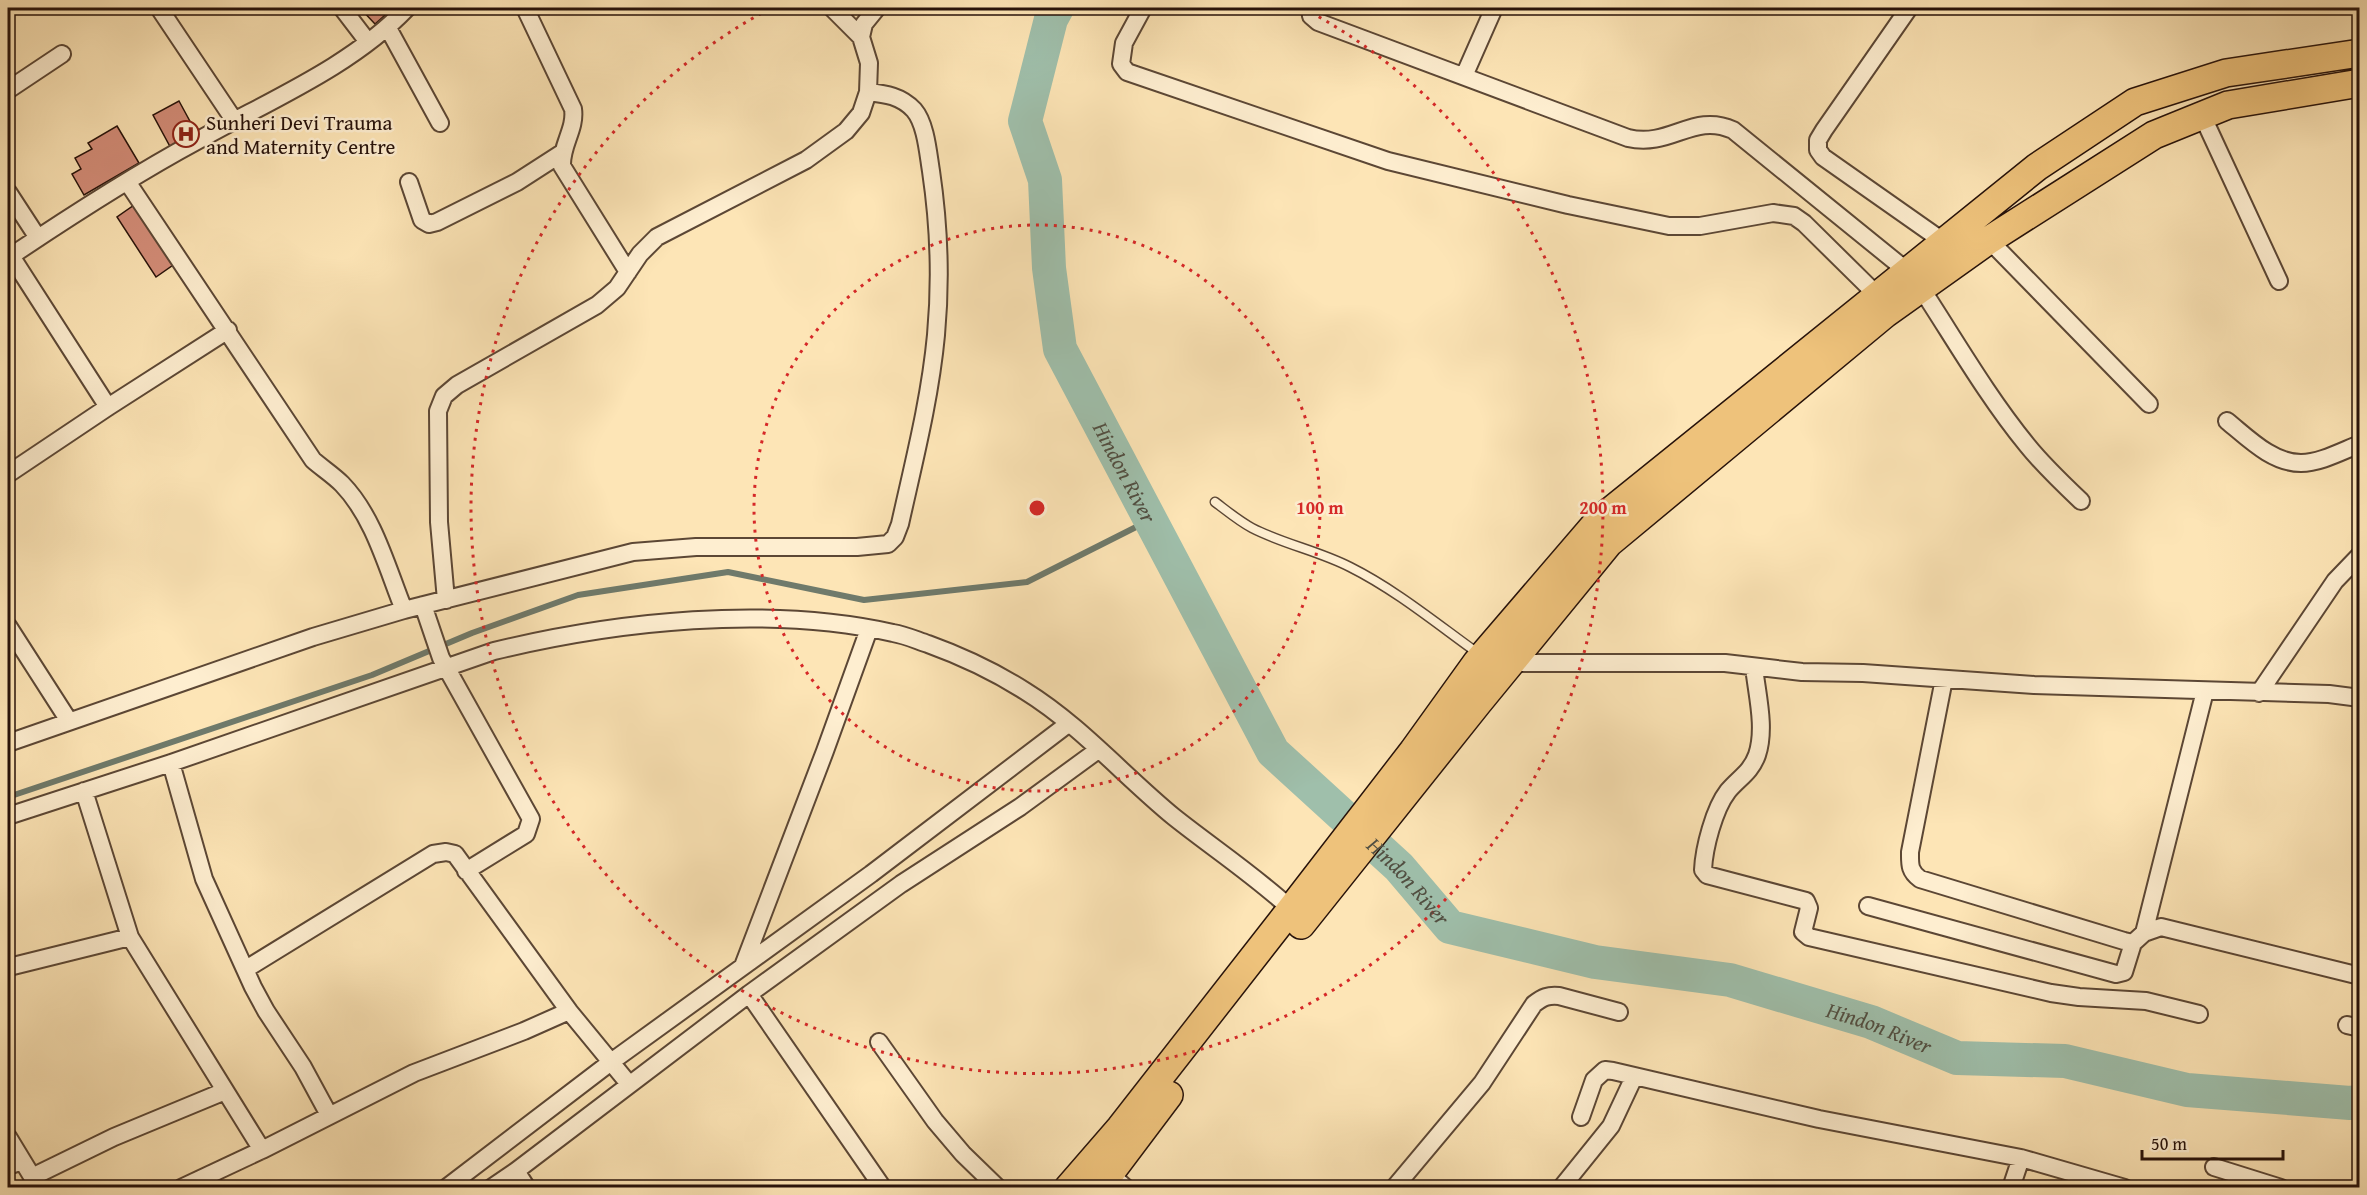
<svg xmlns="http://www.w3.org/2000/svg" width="2367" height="1195" font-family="'Gentium Book Plus',serif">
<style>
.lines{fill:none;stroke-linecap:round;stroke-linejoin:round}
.stream{stroke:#6f7a6b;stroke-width:6}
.river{stroke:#9fbfab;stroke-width:34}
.building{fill:#d48d79;stroke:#27120a;stroke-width:1.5}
.service-casing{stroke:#5c4735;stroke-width:11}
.minor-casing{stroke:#5c4735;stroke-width:20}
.primary-casing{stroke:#27120a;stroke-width:30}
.service{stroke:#feeed0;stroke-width:8}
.minor{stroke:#feeed0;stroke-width:16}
.primary{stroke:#eec27b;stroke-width:27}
.ring{fill:none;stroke:#d62828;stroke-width:3;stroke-dasharray:3 6}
.labels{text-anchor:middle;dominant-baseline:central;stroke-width:5;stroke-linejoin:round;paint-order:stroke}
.poi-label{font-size:21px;fill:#27120a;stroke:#feeed0;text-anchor:start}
.water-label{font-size:22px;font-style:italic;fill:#514f42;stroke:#feeed0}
.centre{fill:#d62828;stroke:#feeed0;stroke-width:3}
.ring-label{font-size:18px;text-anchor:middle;font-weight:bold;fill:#d62828;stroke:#feeed0;stroke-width:5;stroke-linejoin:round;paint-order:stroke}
</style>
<rect width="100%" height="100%" fill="#fde5b6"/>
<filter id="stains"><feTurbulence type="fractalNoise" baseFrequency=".00333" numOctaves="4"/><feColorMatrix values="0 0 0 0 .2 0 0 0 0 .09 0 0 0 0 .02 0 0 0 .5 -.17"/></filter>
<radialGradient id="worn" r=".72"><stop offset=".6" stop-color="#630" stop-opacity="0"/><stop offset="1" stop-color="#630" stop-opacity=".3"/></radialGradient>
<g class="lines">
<path class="stream" d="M 8,797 L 372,675 L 472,633 L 578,595 L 728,572 L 864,600 L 1027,582 L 1150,520"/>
<path class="river" id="s1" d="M 1057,8 L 1051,19 L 1025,121 L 1045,180 L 1049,268 L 1060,349 L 1273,752 L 1399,867 L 1450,927 L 1595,962 L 1730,980 L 1871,1022 L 1957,1058 L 2065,1061 L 2187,1090 L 2350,1103 L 2360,1102"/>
</g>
<path class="building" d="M 360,8 L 393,8 L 375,24 Z
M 179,101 L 199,138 L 173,152 L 153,115 Z
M 117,126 L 139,163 L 84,195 L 72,174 L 81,169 L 75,158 L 92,149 L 88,143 Z
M 137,203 L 176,263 L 156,277 L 117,217 Z"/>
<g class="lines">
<defs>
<path id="service" d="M 1215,502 C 1227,511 1239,521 1252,528 C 1283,544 1319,551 1350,567 C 1396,590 1437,624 1479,654"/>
<path id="minor" d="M 159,8 L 234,120
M 342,8 L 368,42
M 525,8 L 573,109 C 576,129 561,145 562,166 L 628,272
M 832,8 L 861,37
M 1143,8 L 1124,43 L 1121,64 L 1127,72 L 1388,161 L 1568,205 L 1669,226 L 1700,226 L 1773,213 L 1794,216 L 1804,223 L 1878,296
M 1310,8 L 1311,16 L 1318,22 L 1628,138 C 1671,148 1693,112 1733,130 L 1907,271
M 1909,8 L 1824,130 L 1818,140 L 1818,150 L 1823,157 L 1944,242
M 388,28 L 440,123
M 1464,76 L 1494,8
M 8,90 L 62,54
M 2202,115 L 2279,281
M 409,182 L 422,220 L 429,224 L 437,222 L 517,182 L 562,153
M 128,183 L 313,460 C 322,468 333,475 342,484 C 374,517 387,568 404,610
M 8,192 L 38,238
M 1989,240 L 2149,404
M 11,256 L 108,407
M 8,258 C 69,217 132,176 197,141 C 268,101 351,67 407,8
M 1921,288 C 1955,340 1987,396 2027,445 C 2043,465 2062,483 2081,501
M 2227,421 C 2248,438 2272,463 2301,463 C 2320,463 2342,451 2360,444
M 8,474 L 108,407 L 228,330
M 446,600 L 439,522 L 438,411 L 444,396 L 457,385 L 597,305 L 617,288 L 640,254 L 657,237 L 806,160 L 846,131 L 861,113 L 868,92 L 869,63 L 861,37 L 864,24 L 877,8
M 423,605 L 441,658 L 531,819 L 526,834 L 466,871
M 8,626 L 69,721
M 1505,663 L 1725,663 L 1802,672 L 1863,673 L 2034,685 L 2329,694 L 2360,698
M 1754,667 C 1757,695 1766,728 1757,755 C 1751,772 1739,778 1728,791 C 1714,809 1704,848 1703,870 L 1707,875 L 1806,901 L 1809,908 L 1803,932 L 1809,937 L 2051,993 L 2079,997 L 2146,1001 L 2199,1014
M 1944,679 L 1910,852 C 1910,864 1909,871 1920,879 L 2124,941 L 2133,943 L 2144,933 L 2161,927 L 2360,976
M 2259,693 L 2335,581 L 2360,555
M 8,743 L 313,637 L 404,610 L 633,552 L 696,547 L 857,547 L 888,544 L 895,537 L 900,524 C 914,461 930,399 936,335 C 941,281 939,225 931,171 C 928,153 926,124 914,110 C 901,96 886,94 868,92
M 171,763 L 204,879 L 253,987 L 266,1011 L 303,1067 L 329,1115
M 84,791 L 130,937 L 262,1150
M 8,816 L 171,763 L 494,651 C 618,621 768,605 893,633 C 905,635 916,640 928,644 C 964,657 992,670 1025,691 C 1080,725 1124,776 1174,817 C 1213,848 1254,875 1291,909
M 1868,906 L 2116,974 L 2124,972 L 2133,943
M 2144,933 L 2205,691
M 743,966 L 825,751 L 869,629
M 9,967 L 130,937
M 749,994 L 883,1188
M 569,1011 L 629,1084
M 2347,1025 L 2360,1028
M 879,1042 L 935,1121 L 963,1154 L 998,1188
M 1581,1117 L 1594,1080 L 1605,1070 L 1613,1071 L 1819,1119 L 2021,1158 L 2125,1188
M 8,1137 L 39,1188
M 8,1166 L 22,1161
M 2214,1167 L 2281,1188
M 516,1171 L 527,1188
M 1110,1174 L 1126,1188
M 32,1177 L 114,1137 L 225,1091
M 181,1188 L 262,1150 L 414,1073 L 524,1031 L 569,1011 L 455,854 L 446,852 L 433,854 L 246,969
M 446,1188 L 611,1062 L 871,874 L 1068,724
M 491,1188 L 516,1171 L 749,994 L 901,884 L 1020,807 L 1098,750
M 1394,1188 L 1482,1083 L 1534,1004 C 1543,997 1548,995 1559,996 L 1619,1012
M 1561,1188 L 1611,1126 L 1634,1077
M 2011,1188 L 2021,1158"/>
<path id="primary" d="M 1301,925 L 1478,703 L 1609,543 L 1885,314 L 1989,240 L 2154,135 L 2228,105 L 2360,83
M 1068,1188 L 1120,1128 L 1291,909 L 1413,751 L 1477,662 L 1598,521 L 2037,167 L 2135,102 L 2226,73 L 2360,53
M 1099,1188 L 1169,1095"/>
</defs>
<use href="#service" class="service-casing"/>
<use href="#minor" class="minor-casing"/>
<use href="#primary" class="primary-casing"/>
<use href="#service" class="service"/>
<use href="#minor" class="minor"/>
<use href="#primary" class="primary"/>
</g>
<g class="ring">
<circle cx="1037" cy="508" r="283"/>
<path d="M1303 8A566 566 0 1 1 771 8"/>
</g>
<defs>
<symbol id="hospital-ring" viewBox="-11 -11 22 22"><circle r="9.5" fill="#feeed0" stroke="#8f2418" stroke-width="1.5"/><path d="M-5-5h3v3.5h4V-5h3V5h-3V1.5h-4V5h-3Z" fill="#8f2418"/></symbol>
</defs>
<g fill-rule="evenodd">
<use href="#hospital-ring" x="171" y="119" width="30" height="30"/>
</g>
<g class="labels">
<g class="poi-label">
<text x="206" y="122">Sunheri Devi Trauma<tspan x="206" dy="24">and Maternity Centre</tspan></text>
</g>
<g class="water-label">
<text stroke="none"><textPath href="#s1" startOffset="489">Hindon River</textPath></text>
<text stroke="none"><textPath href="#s1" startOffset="993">Hindon River</textPath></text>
<text stroke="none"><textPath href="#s1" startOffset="1497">Hindon River</textPath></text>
</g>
</g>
<circle cx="1037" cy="508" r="9" class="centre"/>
<g class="ring-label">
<text x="1320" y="514">100 m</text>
<text x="1603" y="514">200 m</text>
</g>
<rect width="2367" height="1195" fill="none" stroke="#fde5b6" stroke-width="30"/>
<rect x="9" y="9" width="2349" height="1177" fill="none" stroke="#27120a" stroke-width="3"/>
<rect x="15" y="15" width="2337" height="1165" fill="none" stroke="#27120a" stroke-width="1.5"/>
<path d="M2142 1150v9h141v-9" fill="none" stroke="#27120a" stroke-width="3"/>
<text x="2151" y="1150" font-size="18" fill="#27120a" stroke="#feeed0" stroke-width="4.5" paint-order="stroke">50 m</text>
<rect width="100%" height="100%" filter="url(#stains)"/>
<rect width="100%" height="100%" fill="url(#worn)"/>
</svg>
